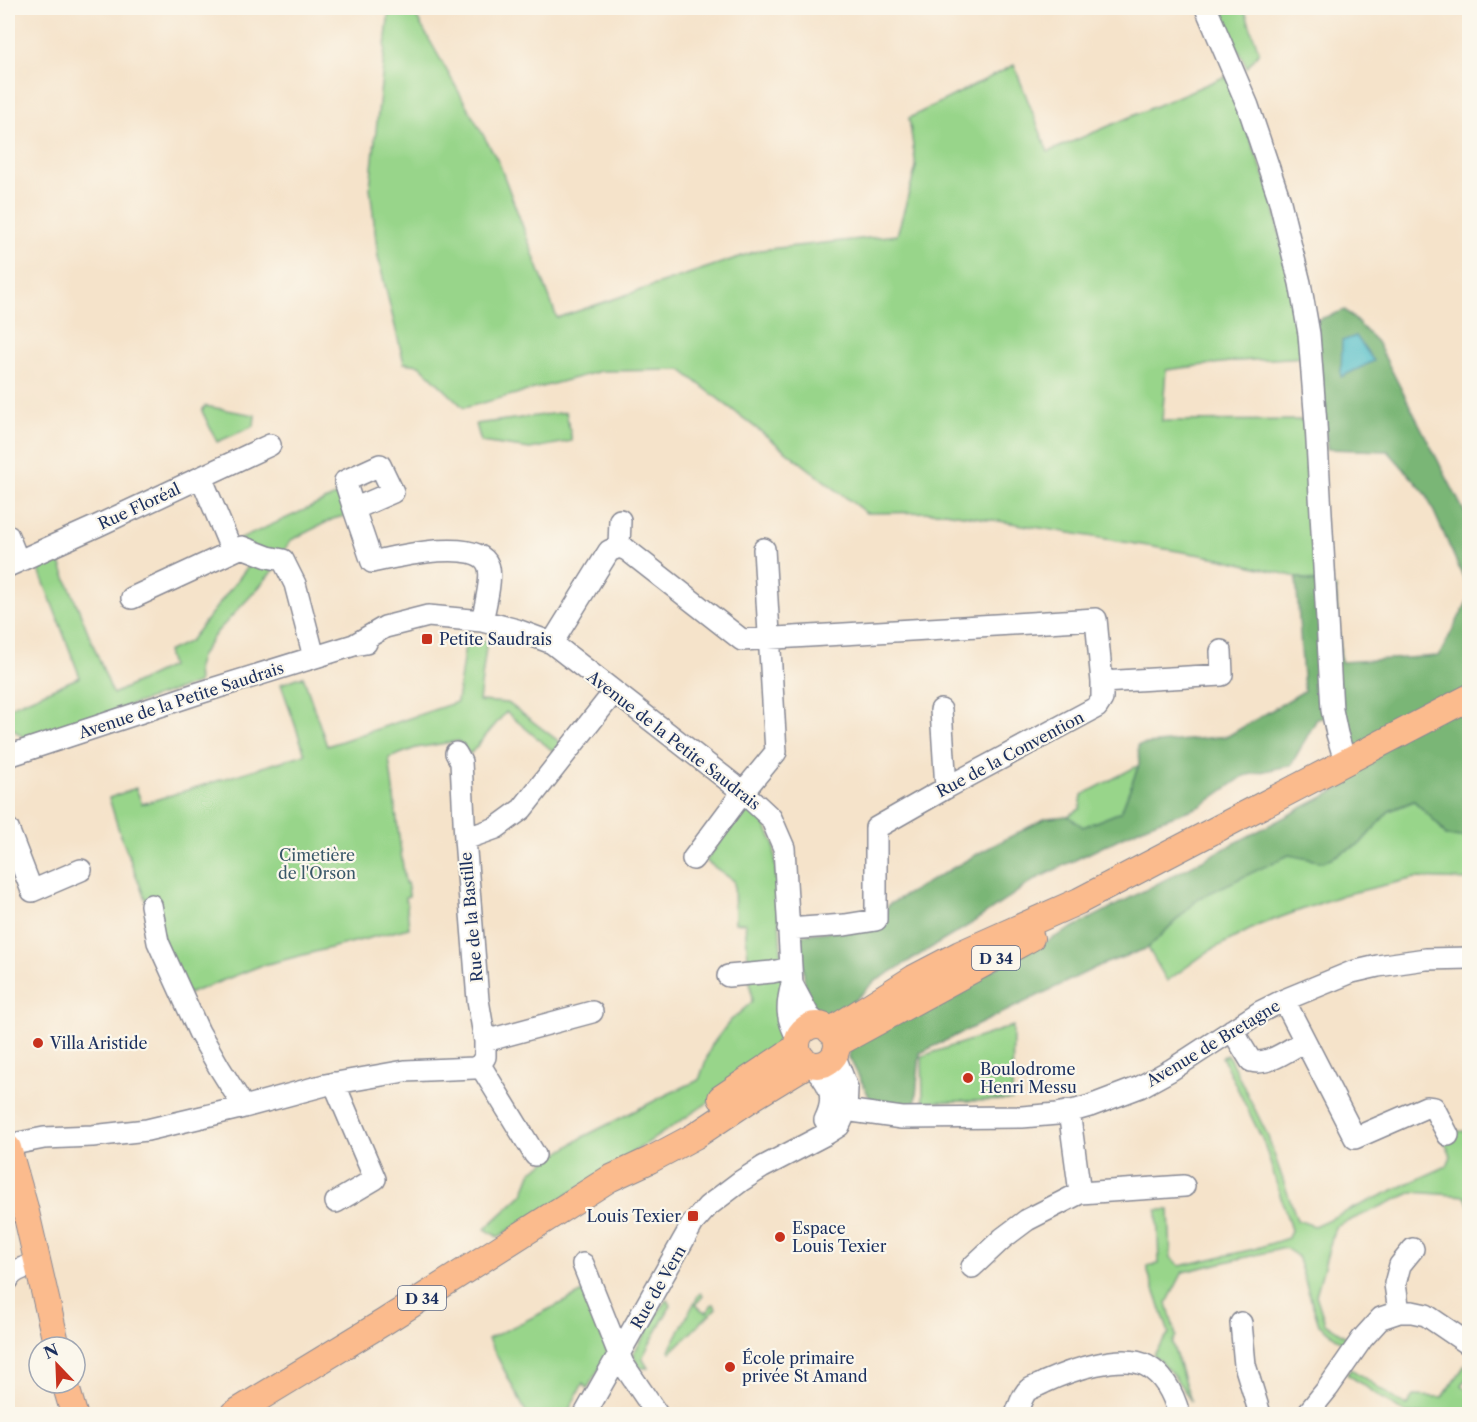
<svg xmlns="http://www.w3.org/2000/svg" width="1477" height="1422" font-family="'Libre Caslon Text',serif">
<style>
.green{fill:#98d58a;stroke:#5a8274;stroke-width:1.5}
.forest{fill:#7ab676;stroke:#4a726a;stroke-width:1.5}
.water{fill:#50bdc7;stroke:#367692;stroke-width:1.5}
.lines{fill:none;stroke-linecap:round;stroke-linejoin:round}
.minor-casing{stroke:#888994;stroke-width:24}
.major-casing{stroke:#888994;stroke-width:28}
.minor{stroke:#fff;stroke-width:21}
.major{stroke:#fbbb8d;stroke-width:26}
.poi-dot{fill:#c8321e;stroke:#fbf7ec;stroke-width:2}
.labels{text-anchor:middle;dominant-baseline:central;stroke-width:4.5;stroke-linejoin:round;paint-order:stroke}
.shield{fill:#fbf7ec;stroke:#5e6b89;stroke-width:1.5}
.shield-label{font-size:15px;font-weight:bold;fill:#1b2f5e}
.street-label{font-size:16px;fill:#1b2f5e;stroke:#fbf7ec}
.poi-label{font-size:16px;fill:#1b2f5e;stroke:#fbf7ec;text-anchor:start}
.park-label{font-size:16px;fill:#3a5869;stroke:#fbf7ec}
</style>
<rect width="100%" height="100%" fill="#fbf7ec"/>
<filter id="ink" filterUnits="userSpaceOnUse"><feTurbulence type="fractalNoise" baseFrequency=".0167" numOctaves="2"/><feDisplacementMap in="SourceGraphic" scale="12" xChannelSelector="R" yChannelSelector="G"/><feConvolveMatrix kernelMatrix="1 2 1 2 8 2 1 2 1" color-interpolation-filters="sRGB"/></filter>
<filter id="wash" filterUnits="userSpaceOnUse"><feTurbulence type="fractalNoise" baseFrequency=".008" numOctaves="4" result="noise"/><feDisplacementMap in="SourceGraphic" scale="24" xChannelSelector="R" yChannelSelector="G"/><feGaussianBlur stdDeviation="1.35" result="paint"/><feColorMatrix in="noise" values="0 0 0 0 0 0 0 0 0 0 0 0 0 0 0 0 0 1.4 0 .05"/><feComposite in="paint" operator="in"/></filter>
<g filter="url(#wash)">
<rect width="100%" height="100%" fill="#f5e3ca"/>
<path class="green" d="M 1219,8 L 1244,8 L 1259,52 L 1247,68 Z
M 412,9 L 499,163 L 557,318 L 760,250 L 897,235 L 916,167 L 909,118 L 1014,65 L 1048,152 L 1226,76 L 1271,193 L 1305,357 L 1238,361 L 1166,370 L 1162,421 L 1309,420 L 1317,582 L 1219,558 L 945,512 L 866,513 L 681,370 L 601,371 L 464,408 L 419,365 L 404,363 L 378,257 L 370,187 L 389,10 Z
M 205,406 L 255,415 L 254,426 L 217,442 L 202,411 Z
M 566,412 L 572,441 L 530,449 L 481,442 L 476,424 Z
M 344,492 L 351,514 L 333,519 L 291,540 L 281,555 L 236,541 Z
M 56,553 L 113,694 L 171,666 L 167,652 L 190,641 L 250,564 L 257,567 L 259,564 L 274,569 L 261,585 L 216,633 L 200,657 L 197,667 L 198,683 L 27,739 C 11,729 8,728 8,708 L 80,677 L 36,562 Z
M 487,640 L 479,701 L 508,703 L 561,743 L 554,752 L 506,712 L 470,754 L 458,741 L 416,748 L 389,758 L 405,883 L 407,883 L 409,894 L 409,896 L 406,897 L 409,928 L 260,966 L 188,994 L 159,935 L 119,831 L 109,798 L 136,788 L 142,804 L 305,754 L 281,684 L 303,676 L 327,746 L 457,702 L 465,645 Z
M 1139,765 L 1121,812 L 1083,827 L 1068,816 L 1080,809 L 1082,795 Z
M 1414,801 L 1439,825 L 1446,836 L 1469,837 L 1469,880 L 1415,878 L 1343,895 L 1259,925 L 1209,951 L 1167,981 L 1148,948 L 1199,898 L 1289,854 L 1323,862 L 1360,844 L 1389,811 Z
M 746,805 L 763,821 L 774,843 L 787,1041 L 769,1062 L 587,1183 L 498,1237 L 485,1229 L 523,1194 L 532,1171 L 583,1137 L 668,1094 L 699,1080 L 711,1046 L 730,1021 L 752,1002 L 745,923 L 735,923 L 734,881 L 706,861 Z
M 1013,1026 L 1012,1100 L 923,1102 L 922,1056 Z
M 1228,1055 L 1267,1134 L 1297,1220 L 1314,1226 L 1447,1166 L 1451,1156 L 1440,1132 L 1469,1131 L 1469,1206 L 1465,1196 L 1413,1192 L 1335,1227 L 1316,1295 L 1325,1323 L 1352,1341 L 1348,1346 L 1319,1325 L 1297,1256 L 1285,1248 L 1183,1272 L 1167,1303 L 1176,1336 L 1172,1343 L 1191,1401 C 1180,1383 1169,1368 1153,1355 L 1169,1333 L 1148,1272 L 1148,1266 L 1159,1264 L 1157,1210 L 1169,1210 L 1171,1258 L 1180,1266 L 1254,1249 L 1288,1238 L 1291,1230 L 1264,1143 L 1222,1057 Z
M 585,1291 L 608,1354 L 587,1389 L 583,1383 L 567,1414 L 527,1414 L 488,1339 C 520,1323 553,1308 585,1291 Z
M 701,1293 L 703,1296 L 696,1304 C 699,1309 702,1311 707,1312 L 712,1304 L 714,1304 L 716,1308 L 671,1352 L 669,1350 L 699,1294 Z
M 667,1299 L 671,1305 L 642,1358 L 648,1368 L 640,1368 L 634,1357 L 634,1351 L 637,1348 L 660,1309 Z
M 1465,1365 L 1469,1369 L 1469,1374 L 1462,1385 L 1469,1391 L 1469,1414 L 1406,1414 L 1347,1374 L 1351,1369 L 1406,1406 L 1413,1396 L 1443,1397 Z"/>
<path class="forest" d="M 1345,310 L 1377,342 L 1469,521 L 1469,590 L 1426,494 L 1388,451 L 1327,449 L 1317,320 Z
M 1296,577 L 1336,588 L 1341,662 L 1439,656 L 1469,598 L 1470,795 L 1464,799 L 1469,811 L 1469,837 L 1446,836 L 1439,825 L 1414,801 L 1389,811 L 1360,844 L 1323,862 L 1289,855 L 1199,898 L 1148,948 L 1101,965 L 920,1053 L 915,1107 L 874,1106 L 849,1057 L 850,1046 L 944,995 L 1348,784 L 1344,714 L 1317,719 L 1291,765 L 1244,776 L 1201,806 L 1147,825 L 1036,879 L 969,925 L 874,982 L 835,1019 L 816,1011 L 806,996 L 800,935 L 882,925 L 888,905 L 981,852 L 1046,818 L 1068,816 L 1083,827 L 1121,812 L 1139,765 L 1138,745 L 1228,736 L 1304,691 Z"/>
<path class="water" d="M 1356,336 L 1374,361 L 1341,377 L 1342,341 Z"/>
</g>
<g filter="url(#ink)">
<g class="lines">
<defs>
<path id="minor" d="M 1206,8 L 1248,106 L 1279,198 L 1300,283 L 1309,334 L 1316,424 L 1332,710 L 1337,734 L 1345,761
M 380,465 L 393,492 L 354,509 L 345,481 Z
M 201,477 L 232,551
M 354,509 L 372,562 C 395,557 478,537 488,565 C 493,576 485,607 482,621
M 8,536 L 18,561
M 619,547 L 620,520
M 8,566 L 97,526 L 270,445
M 132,598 L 242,547 L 268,557 L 283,560 L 295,584 L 314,657
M 552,643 L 609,551 L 619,547 L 627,550 L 742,640 L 1096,619 L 1102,682 L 1102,699 L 1097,707 L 946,788 L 876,828 L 876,920 L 845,925 L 788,929
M 354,645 L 385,627 L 428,616 L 482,621 L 517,630 L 552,643 L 743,792 L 771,818 L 784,848 L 792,984 C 786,1007 786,1018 798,1039
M 1102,682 L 1222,675 L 1221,651
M 941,710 L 946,788
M 456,753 L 461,762 L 465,839 L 478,1000 L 485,1041 L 485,1057 L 480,1065
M 8,756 L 196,694 L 354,645 L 366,643
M 8,829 L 32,891 L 81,870
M 465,839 L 496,828 L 522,809 L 614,692
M 693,859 L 743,792 L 776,752 L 764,549
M 151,905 L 158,942 L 199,1032 L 219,1067 L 244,1107
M 728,976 L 772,972 L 790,968
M 792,984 L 809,1016 L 819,1025
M 1284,1000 L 1355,1138 L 1426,1107 L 1434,1108 L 1448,1135
M 1232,1030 L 1251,1061 C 1269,1066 1289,1049 1305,1041
M 485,1041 L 592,1012
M 811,1064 C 829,1082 837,1096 825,1120
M 480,1065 L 535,1155
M 334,1083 L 375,1179 L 336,1202
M 831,1108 L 902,1118 L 1022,1117 L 1057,1114 L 1076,1110 L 1090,1106 L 1140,1087 L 1171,1070 L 1260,1012 L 1284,1000 L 1352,972 L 1378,966 L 1426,959 L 1470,958
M 1069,1111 L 1080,1193
M 8,1145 L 44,1138 L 92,1136 L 147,1130 L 244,1107 L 325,1085 L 405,1071 L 474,1068 L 480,1065
M 583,1264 L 623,1364 L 657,1414
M 972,1267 L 1003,1238 L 1027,1220 L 1080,1193 L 1184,1186
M 8,1280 C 12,1269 28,1267 38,1263
M 1399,1312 L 1395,1284 L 1400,1265 L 1413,1249
M 1241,1323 L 1245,1365 L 1260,1414
M 585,1414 L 693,1223 L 708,1206 L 741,1181 L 763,1167 L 828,1133 L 839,1126 L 846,1111 L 847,1088 L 834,1054
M 1016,1414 C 1019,1407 1022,1395 1028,1390 C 1033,1387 1040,1385 1045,1382 C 1069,1371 1122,1352 1147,1366 C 1165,1376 1174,1396 1179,1414
M 1307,1414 L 1328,1388 L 1362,1339 L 1381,1318 L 1399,1312 L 1412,1312 L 1426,1315 L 1470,1345"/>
<path id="major" d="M797 1045a20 20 0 1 1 40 0a20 20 0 1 1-40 0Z
M 830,1031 L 914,978 L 960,954 L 1079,901 L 1470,697
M 842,1041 L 1031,938
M 721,1098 L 797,1047
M 8,1148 L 25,1208 L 57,1347
M 65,1383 L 74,1414
M 233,1414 L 384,1322 L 609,1179 L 650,1160 L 695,1136 L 755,1096 L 809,1063"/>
</defs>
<use href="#minor" class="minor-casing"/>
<use href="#major" class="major-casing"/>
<use href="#minor" class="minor"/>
<use href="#major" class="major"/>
</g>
</g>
<g class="poi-dot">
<rect x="421" y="633" width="12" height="12" rx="3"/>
<circle cx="38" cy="1043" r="6"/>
<circle cx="968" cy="1078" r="6"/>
<rect x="687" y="1210" width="12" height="12" rx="3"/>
<circle cx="780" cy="1237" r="6"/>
<circle cx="730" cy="1367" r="6"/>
</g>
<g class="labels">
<g class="shield">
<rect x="972" y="946" width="48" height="24" rx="4.5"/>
<rect x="398" y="1286" width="48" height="24" rx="4.5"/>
</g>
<g class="shield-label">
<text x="996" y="958">D 34</text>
<text x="422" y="1298">D 34</text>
</g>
<g class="street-label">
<text transform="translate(139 506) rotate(-25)">Rue Floréal</text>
<text transform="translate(181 700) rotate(-18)">Avenue de la Petite Saudrais</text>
<text transform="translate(674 740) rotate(38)">Avenue de la Petite Saudrais</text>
<text transform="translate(1010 754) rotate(-28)">Rue de la Convention</text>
<text transform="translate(471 917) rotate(-95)">Rue de la Bastille</text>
<text transform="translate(1213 1043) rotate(-31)">Avenue de Bretagne</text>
<text transform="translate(658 1287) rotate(-60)">Rue de Vern</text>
</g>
<g class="poi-label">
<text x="439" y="639">Petite Saudrais</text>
<text x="50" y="1043">Villa Aristide</text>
<text x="980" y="1069">Boulodrome<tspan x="980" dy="18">Henri Messu</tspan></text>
<text x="681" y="1216" text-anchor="end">Louis Texier</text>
<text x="792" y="1228">Espace<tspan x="792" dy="18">Louis Texier</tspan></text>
<text x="742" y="1358">École primaire<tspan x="742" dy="18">privée St Amand</tspan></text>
</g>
<g class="park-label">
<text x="317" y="855">Cimetière<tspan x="317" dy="18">de l'Orson</tspan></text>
</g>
</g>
<rect width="1477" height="1422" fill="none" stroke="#fbf7ec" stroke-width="30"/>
<g transform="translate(57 1365) rotate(337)"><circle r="28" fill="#fbf7ec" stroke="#a1a7b3" stroke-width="1.5"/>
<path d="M0-4.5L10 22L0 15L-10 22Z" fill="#c8321e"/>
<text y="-9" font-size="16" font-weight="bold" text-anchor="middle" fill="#1b2f5e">N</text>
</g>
</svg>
